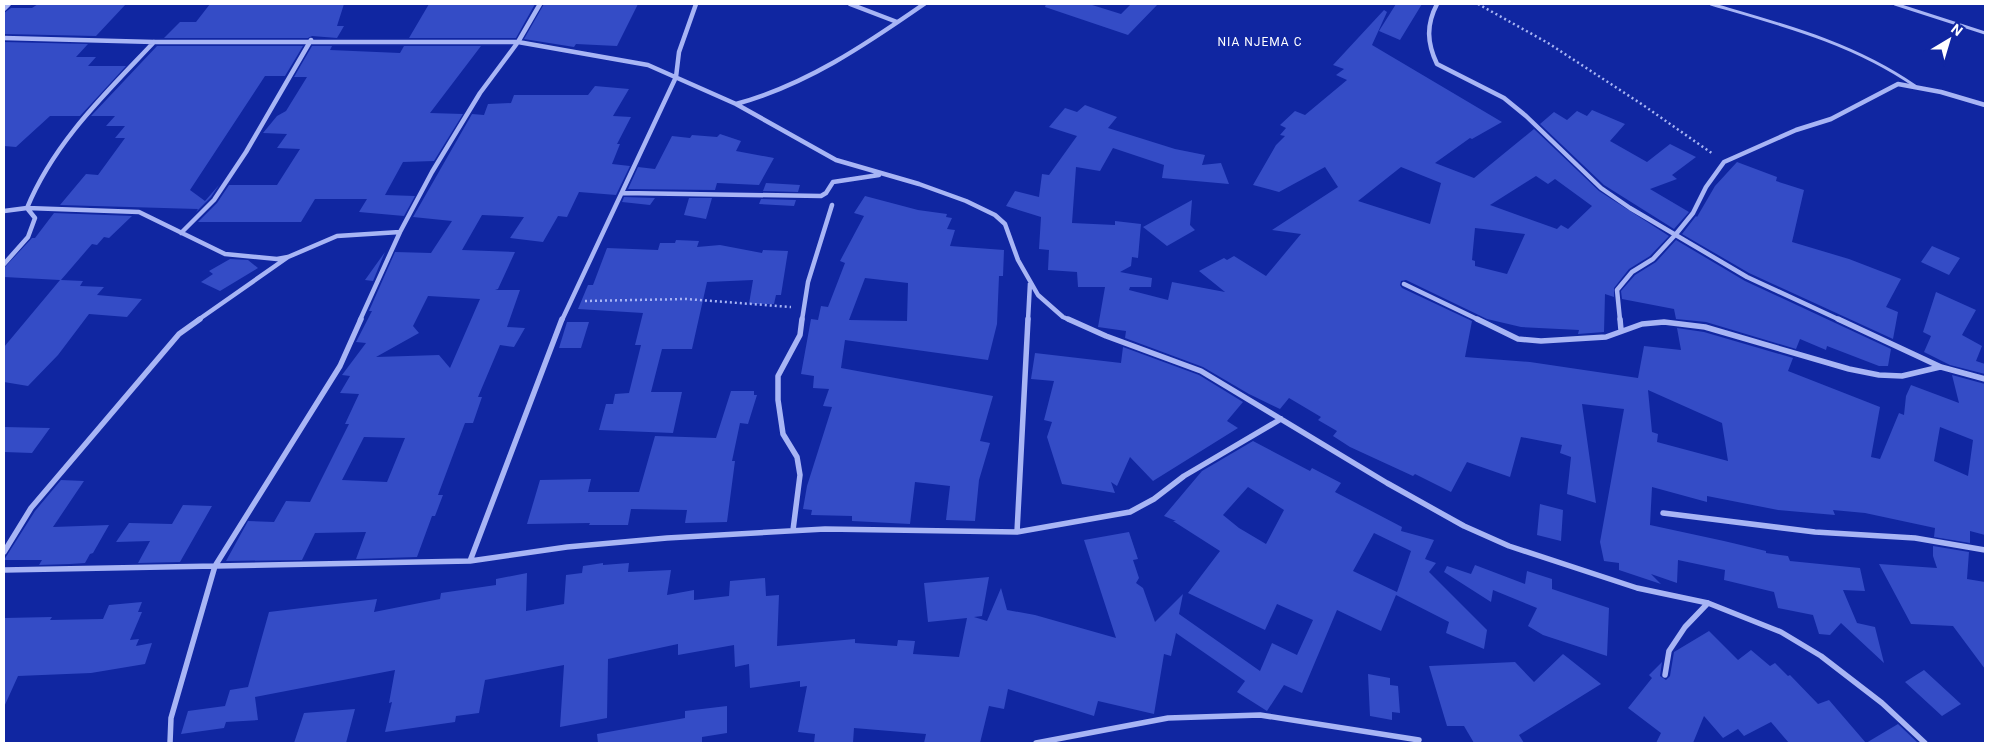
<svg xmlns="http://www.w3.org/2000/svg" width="1989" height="747" font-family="Roboto,sans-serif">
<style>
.building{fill:#344cc6;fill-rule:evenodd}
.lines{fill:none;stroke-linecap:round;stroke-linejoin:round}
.path{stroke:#a8b5f5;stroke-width:2.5;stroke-dasharray:2 3;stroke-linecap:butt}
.service{stroke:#a8b5f5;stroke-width:3}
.minor-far1{stroke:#a8b5f5;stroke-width:4.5}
.minor{stroke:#a8b5f5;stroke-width:5.5}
.labels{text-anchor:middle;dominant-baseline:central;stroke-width:5;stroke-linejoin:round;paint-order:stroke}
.far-quarter-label{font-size:12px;letter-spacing:1px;fill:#fff;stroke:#1026a1}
</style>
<rect width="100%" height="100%" fill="#1026a1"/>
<path class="building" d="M 38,4 L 57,5 L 126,4 L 96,36 L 4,34 L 4,13 L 11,8 L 32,8 Z
M 210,4 L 344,4 L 337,26 L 344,26 L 337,38 L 312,36 L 308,38 L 164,38 L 180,22 L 196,22 Z
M 429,4 L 504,5 L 535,4 L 516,38 L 409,38 Z
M 544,4 L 638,4 L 617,46 L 576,44 L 574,47 L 524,39 Z
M 1046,4 L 1089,4 L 1121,14 L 1131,4 L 1158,4 L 1128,35 L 1045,7 Z
M 1396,4 L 1422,4 L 1400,40 L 1379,31 Z
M 1384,10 L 1387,12 L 1372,45 L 1502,122 L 1472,139 L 1470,138 L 1435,163 L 1474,178 L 1534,129 L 1599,191 L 1669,236 L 1650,256 L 1629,269 L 1614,288 L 1614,297 L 1605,294 L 1604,332 L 1578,334 L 1579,330 L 1521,327 L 1487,319 L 1406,280 L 1401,281 L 1400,285 L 1402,288 L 1472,321 L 1465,357 L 1530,362 L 1638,378 L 1644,346 L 1681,350 L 1677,328 L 1704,332 L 1793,358 L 1788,371 L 1880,407 L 1871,457 L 1880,459 L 1899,413 L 1904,415 L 1906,396 L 1911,385 L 1959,403 L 1952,375 L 1985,384 L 1985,535 L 1970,531 L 1970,543 L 1934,537 L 1935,528 L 1865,513 L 1833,510 L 1835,515 L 1778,510 L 1707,496 L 1707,502 L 1652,487 L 1650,525 L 1724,541 L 1766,551 L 1766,553 L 1788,556 L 1790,561 L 1860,568 L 1865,591 L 1843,590 L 1857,623 L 1875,627 L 1884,663 L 1841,623 L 1830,635 L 1819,634 L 1813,615 L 1778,608 L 1774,592 L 1724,580 L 1725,570 L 1678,560 L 1677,583 L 1651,574 L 1661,584 L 1619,570 L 1619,563 L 1604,561 L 1600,542 L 1624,409 L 1582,404 L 1596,503 L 1567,494 L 1571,457 L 1560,453 L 1562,445 L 1521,437 L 1510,477 L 1467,462 L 1451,492 L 1415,474 L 1413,476 L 1350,447 L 1333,436 L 1337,431 L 1318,420 L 1321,417 L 1289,398 L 1280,409 L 1249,394 L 1203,367 L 1125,338 L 1126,331 L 1098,327 L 1105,287 L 1078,287 L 1077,272 L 1048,270 L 1049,250 L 1039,249 L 1041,217 L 1006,206 L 1015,191 L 1039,197 L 1042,174 L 1049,175 L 1077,136 L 1049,127 L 1065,108 L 1077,112 L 1085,105 L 1117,117 L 1108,128 L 1175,149 L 1205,155 L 1202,165 L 1221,163 L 1229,184 L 1162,178 L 1164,165 L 1113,148 L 1100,171 L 1076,167 L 1072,223 L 1115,225 L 1115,221 L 1141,224 L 1138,258 L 1132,257 L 1131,266 L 1120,272 L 1152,278 L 1151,287 L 1130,287 L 1129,290 L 1168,300 L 1172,282 L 1225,292 L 1199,271 L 1224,258 L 1227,260 L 1234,256 L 1266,276 L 1301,234 L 1272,230 L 1338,187 L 1325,167 L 1279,192 L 1253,185 L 1276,145 L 1285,136 L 1280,135 L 1286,128 L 1280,125 L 1295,111 L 1305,115 L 1347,80 L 1336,75 L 1344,69 L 1333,65 ZM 1401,167 L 1441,183 L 1430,224 L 1358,201 ZM 1536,176 L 1548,184 L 1555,179 L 1592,206 L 1568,229 L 1561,225 L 1557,229 L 1490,205 ZM 1475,228 L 1525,234 L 1507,274 L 1475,266 L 1475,261 L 1472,260 ZM 1648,390 L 1722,423 L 1728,461 L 1657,442 L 1658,434 L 1652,432 ZM 1940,427 L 1973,440 L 1968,476 L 1934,461 Z
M 4,42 L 88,44 L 76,57 L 96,57 L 88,66 L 126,66 L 80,116 L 50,116 L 16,147 L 4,146 Z
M 157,46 L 303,46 L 285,76 L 265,76 L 190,190 L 205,201 L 219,185 L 211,197 L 196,212 L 198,209 L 60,205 L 86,174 L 98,175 L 125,138 L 115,138 L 125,126 L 106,126 L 115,116 L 91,116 Z
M 312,46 L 332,46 L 330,50 L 400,53 L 404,46 L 481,46 L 430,113 L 463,114 L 434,161 L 403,162 L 385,195 L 415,196 L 404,216 L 359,212 L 367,199 L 315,199 L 301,222 L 198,222 L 217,203 L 229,185 L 277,185 L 300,149 L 277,148 L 287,134 L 263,133 L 277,116 L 286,111 L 307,77 L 294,77 Z
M 595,86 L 629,89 L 613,116 L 631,117 L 617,144 L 620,144 L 612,164 L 630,166 L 616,195 L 579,192 L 567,217 L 558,216 L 543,242 L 510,238 L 524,217 L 482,215 L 462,250 L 515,252 L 498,289 L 495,290 L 520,290 L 507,327 L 525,328 L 514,347 L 500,345 L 478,397 L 482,397 L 473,423 L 465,423 L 438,495 L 443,495 L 435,516 L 432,516 L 428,527 L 417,557 L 356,559 L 366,532 L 315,533 L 302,560 L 226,561 L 248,521 L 274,522 L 286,501 L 310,502 L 349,424 L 345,424 L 359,394 L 340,393 L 350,376 L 342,375 L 366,343 L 356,342 L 372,311 L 369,311 L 395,252 L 431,253 L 452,221 L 413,217 L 472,114 L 484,115 L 488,104 L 511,103 L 514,95 L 588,95 ZM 428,296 L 480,299 L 450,368 L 439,355 L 376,357 L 419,333 L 413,326 ZM 364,437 L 405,438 L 387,482 L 342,480 Z
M 1592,110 L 1625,124 L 1610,141 L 1647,162 L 1670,144 L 1696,157 L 1672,175 L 1677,179 L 1650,189 L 1689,212 L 1674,229 L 1604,185 L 1540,124 L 1554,112 L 1567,120 L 1577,111 L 1587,116 Z
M 720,134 L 741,141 L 736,151 L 774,158 L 759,185 L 717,183 L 715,190 L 628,189 L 638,167 L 655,169 L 672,136 L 690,138 L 692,135 L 717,137 Z
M 1737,162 L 1777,177 L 1776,181 L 1804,190 L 1792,242 L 1849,259 L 1901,279 L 1886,307 L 1898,312 L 1893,339 L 1749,273 L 1682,234 L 1696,216 L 1697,217 L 1715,186 Z
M 766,183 L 800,185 L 798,192 L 763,191 Z
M 865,196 L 918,210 L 947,214 L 946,217 L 952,218 L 947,229 L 955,230 L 950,246 L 1004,250 L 1003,276 L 999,276 L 997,324 L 988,360 L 845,340 L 841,368 L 993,396 L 980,441 L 990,443 L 979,480 L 975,521 L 946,520 L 950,486 L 915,482 L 910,524 L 852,521 L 852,516 L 811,515 L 812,510 L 803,509 L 807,486 L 832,407 L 823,406 L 829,389 L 813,388 L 814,376 L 801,374 L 811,319 L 818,320 L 821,306 L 828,307 L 845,263 L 840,261 L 864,216 L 854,213 ZM 865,278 L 908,283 L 907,321 L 849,320 Z
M 624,197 L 655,198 L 650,205 L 622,202 Z
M 689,198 L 712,198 L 706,219 L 684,215 Z
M 761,199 L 796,200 L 794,206 L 759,204 Z
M 1192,200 L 1190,225 L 1195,230 L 1167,246 L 1143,227 Z
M 54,213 L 132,216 L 109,238 L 104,237 L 97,245 L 92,244 L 61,280 L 83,281 L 80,286 L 104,287 L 97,295 L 142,299 L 127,317 L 89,314 L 58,355 L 28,386 L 4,382 L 4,347 L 60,280 L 4,277 L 4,268 L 32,238 L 35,238 Z
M 676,240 L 699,241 L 697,247 L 720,245 L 762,253 L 763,250 L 788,251 L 781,295 L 776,295 L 774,304 L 749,304 L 753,280 L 707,282 L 692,349 L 662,349 L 651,392 L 682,392 L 673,433 L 599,430 L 606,404 L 613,404 L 615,394 L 629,393 L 641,345 L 635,345 L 643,313 L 578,309 L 588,285 L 593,285 L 607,248 L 658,250 L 660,243 L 675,243 Z
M 1676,240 L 1745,281 L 1891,349 L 1888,366 L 1879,366 L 1827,346 L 1826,350 L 1800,339 L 1796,349 L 1706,322 L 1676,319 L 1674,309 L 1622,299 L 1621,291 L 1635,275 L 1656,262 Z
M 1932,246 L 1960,258 L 1949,275 L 1921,262 Z
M 385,252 L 373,281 L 365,280 Z
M 230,259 L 248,260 L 258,268 L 220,291 L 201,282 L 213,274 L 209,271 Z
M 1936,292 L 1976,310 L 1962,335 L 1982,346 L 1976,361 L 1985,364 L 1985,374 L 1950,365 L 1924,352 L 1931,336 L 1923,332 Z
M 567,322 L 589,322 L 581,348 L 559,348 Z
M 1123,347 L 1199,375 L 1243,402 L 1227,421 L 1238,428 L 1153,481 L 1130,457 L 1117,486 L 1111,482 L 1115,493 L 1062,484 L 1047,437 L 1052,422 L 1044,420 L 1054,381 L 1031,379 L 1035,353 L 1121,363 Z
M 731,391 L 754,391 L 754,395 L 757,395 L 748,424 L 740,423 L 732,461 L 735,461 L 727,522 L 685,523 L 687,510 L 631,509 L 628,525 L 589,525 L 590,523 L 527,524 L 540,480 L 591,479 L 588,492 L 639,492 L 655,436 L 716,438 Z
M 4,427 L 50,428 L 32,453 L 4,452 Z
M 1253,441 L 1310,471 L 1312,468 L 1341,483 L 1335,492 L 1402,527 L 1401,531 L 1434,540 L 1425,559 L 1436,563 L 1429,572 L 1487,630 L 1484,649 L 1446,633 L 1449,622 L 1396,595 L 1381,631 L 1337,610 L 1302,693 L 1284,685 L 1267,711 L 1237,692 L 1245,681 L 1176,633 L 1171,656 L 1164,654 L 1154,714 L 1098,701 L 1094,716 L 1008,689 L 1004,709 L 989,706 L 980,743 L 924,743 L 926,734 L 854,728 L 853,743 L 814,743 L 815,734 L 798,732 L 807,686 L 800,687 L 800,681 L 750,688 L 749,664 L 735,667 L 734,645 L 678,655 L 678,644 L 608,659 L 607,718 L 560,727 L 564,665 L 485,680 L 479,713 L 456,716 L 455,722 L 385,732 L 392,702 L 389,703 L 395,670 L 255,697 L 258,720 L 226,722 L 224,728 L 181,734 L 188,711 L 225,706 L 230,690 L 248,687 L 269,612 L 377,599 L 374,612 L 440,599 L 441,593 L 496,585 L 496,579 L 527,573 L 526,611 L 564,604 L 566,575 L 582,573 L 583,566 L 603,563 L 603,565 L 629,563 L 628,572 L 671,570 L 667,595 L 694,590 L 694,600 L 729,596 L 730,581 L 765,578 L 766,596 L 779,595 L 777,646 L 855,639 L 855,643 L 897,646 L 898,640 L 915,641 L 913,654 L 959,657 L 967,618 L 928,622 L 924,583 L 989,577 L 982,616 L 974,617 L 987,621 L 1001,588 L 1007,610 L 1035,615 L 1116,638 L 1084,540 L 1129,532 L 1138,559 L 1133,560 L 1139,578 L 1136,583 L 1143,588 L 1155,622 L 1183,594 L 1179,614 L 1260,671 L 1272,643 L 1297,655 L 1313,620 L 1277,604 L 1265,630 L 1188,593 L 1220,551 L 1173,521 L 1176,521 L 1164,516 L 1202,471 ZM 1248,487 L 1284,510 L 1266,544 L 1239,528 L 1223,515 ZM 1374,533 L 1411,551 L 1397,592 L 1353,571 Z
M 61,480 L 84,481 L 53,527 L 109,525 L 93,553 L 90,554 L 85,563 L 70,564 L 39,565 L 42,560 L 4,560 L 35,511 Z
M 1540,504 L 1563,510 L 1561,541 L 1537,535 Z
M 183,505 L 212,506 L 180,562 L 138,563 L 150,541 L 116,542 L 129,523 L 172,524 Z
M 1933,546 L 1969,552 L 1967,579 L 1985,582 L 1985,669 L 1953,626 L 1911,624 L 1879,564 L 1937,568 L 1933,556 Z
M 1475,565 L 1525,584 L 1527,571 L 1552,579 L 1552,589 L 1609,608 L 1607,656 L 1543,635 L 1528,626 L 1537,608 L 1493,590 L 1491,602 L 1444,572 L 1447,566 L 1471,574 Z
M 142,602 L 138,612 L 142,612 L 130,640 L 139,639 L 136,646 L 152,643 L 145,664 L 91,673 L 18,676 L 4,707 L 4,618 L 52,617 L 50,620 L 103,619 L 109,605 Z
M 1709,631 L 1738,660 L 1751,650 L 1770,666 L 1775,663 L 1788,676 L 1790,675 L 1818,704 L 1829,700 L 1866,743 L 1898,724 L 1918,743 L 1789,743 L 1771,722 L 1744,736 L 1738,729 L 1723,738 L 1704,716 L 1693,743 L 1656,743 L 1661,733 L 1628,708 L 1652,678 L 1649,675 L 1662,662 L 1660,676 L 1666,680 L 1670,676 L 1674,652 Z
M 1563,654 L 1601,684 L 1519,735 L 1524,743 L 1474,743 L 1464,726 L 1447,726 L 1429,666 L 1515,662 L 1534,682 Z
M 1924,670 L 1961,704 L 1942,716 L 1905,682 Z
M 1368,674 L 1390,678 L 1390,685 L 1398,686 L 1400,713 L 1392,712 L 1392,720 L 1370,716 Z
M 727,706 L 727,733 L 702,737 L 702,743 L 598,743 L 597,734 L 685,718 L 685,711 Z
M 355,709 L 346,743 L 294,743 L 304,713 Z"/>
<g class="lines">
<path class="path" d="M 1478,4 L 1548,43 L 1643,105 L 1713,154
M 585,301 L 686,299 L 791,307"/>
<path class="service" d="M 1711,4 C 1783,25 1853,43 1915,86
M 1895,4 L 1985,33"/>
<path class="minor-far1" d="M 850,4 L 897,22
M 1437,4 C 1426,25 1427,43 1437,64 L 1504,98 L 1526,116 L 1601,188 L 1630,208 L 1747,277 L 1840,320
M 4,9 L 9,4
M 4,38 L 154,42 L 518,42 L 648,65 L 736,104 L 836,160 L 919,184 L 966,201 L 995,215 L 1005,224 L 1018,260 L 1038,295 L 1063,317 L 1070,320
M 736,104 C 806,85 865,45 924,4
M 622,193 L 821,196 L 826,193 L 833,182 L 879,175
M 4,211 L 27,208 L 139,212 L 225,254 L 277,259 L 288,257 L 337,236 L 400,232
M 181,233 L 214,200 L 246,152 L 311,40
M 4,264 L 28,237 L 35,218 L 27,208 C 54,142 106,93 154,42
M 1404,284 L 1479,320
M 198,320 L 288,257
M 360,320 L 400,232 L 432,172 L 480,93 L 518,42 L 540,4
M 562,320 L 676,77 L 679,52 L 696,4
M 802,320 L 808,282 L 832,205
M 1028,320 L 1030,283
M 1620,320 L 1617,290 L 1632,272 L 1653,259 L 1676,234 L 1693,213 L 1706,187 L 1724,162 L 1796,130 L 1831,119 L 1898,84 L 1941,92 L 1985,105"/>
<path class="minor" d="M 1068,319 L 1106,336 L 1201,371 L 1387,483 L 1464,526 L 1509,546 L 1637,588 L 1708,603 L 1781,632 L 1821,656 L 1882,703 L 1925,743
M 1477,319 L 1518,339 L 1541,341 L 1606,337 L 1642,324 L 1664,322 L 1705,327 L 1849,369 L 1879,375 L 1902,376 L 1940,367
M 1620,319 L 1621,330
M 1838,319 L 1941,367 L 1985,379
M 1663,513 L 1815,532 L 1915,538 L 1985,550
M 793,530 L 800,475 L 797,457 L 783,434 L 778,400 L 778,376 L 800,335 L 802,319
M 1017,532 L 1028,319
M 4,552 L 31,508 L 179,334 L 200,319
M 470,561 L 562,319
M 4,570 L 470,561 L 567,547 L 667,538 L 825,529 L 1017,532 L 1130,512 L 1154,499 L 1184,476 L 1281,419
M 1665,675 L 1669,651 L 1685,627 L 1708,603
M 170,743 L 171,718 L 215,566 L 340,366 L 361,319
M 1036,743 L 1168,718 L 1260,715 L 1419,740"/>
</g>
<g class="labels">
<g class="far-quarter-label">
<text x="1260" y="42">NIA NJEMA C</text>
</g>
</g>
<rect width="1989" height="747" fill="none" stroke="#ffffff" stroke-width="10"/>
<g transform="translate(1949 40) rotate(38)" stroke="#1026a1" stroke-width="4" paint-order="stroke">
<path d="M0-4L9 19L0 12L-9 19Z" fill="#ffffff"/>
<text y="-8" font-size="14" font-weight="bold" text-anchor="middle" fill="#ffffff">N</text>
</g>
</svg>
